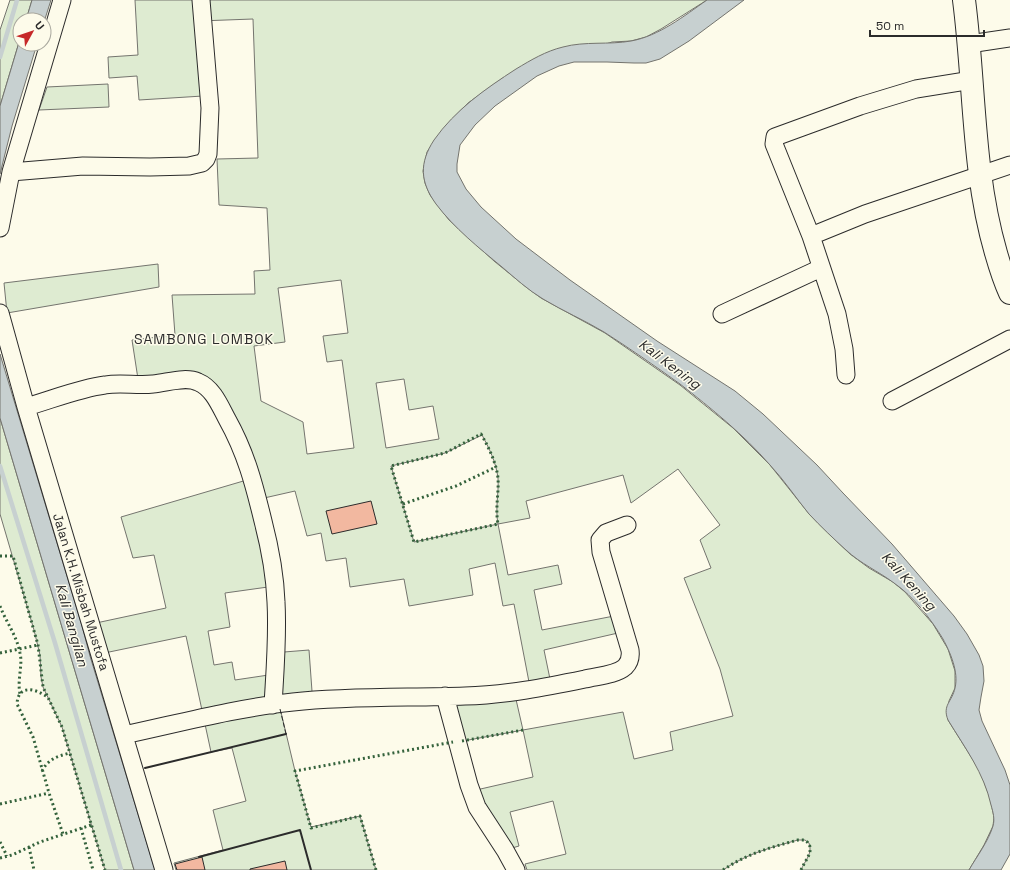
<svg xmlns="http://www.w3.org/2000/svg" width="1010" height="870" font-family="'Space Grotesk',sans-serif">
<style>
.green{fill:#deebd1;stroke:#74746e;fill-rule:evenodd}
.water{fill:#c7d0d0;stroke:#74746e}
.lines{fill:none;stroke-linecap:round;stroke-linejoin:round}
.stream{stroke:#c7d0d0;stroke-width:4.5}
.building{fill:#f2b8a0;stroke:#2b2b2b}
.minor-casing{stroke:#2b2b2b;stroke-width:19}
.major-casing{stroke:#2b2b2b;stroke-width:24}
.minor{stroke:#fdfbea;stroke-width:17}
.major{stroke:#fdfbea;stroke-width:22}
.hedge{stroke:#34623c;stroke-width:3;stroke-dasharray:2 3;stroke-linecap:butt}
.fence{stroke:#2b2b2b;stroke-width:1;stroke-dasharray:5 2;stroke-linecap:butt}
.wall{stroke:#2b2b2b;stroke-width:2}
.labels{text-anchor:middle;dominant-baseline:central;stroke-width:3;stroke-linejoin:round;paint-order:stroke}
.street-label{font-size:13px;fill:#2b2b2b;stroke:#fdfbea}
.neighbourhood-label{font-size:14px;letter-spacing:1px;fill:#2b2b2b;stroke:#fdfbea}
.water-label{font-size:14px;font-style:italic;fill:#2b2b2b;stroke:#fdfbea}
</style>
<rect width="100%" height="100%" fill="#fdfbea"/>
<path class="green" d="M 10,0 L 32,0 L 26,20 L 20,20 L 20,39 L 0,106 L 0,30 Z
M 135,0 L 707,0 L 661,29 L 646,37 L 631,41 L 612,42 L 503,78 L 468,103 L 456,115 L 435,140 L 427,152 L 423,171 L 425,183 L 430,195 L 449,220 L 494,261 L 526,287 L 541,298 L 605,333 L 680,385 L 733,428 L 770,465 L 810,515 L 829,534 L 850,554 L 869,568 L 893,582 L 905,592 L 933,624 L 948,649 L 955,671 L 955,688 L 949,701 L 948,720 L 980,771 L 990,798 L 994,817 L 993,826 L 984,845 L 969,870 L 801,870 C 805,860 813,854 809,843 L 805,840 L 798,840 C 772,847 746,854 723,870 L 527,870 L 525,864 L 566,854 L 553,801 L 510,812 L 519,846 L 498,852 L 463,793 L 533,777 L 523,730 L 463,741 L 453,702 L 515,695 L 523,730 L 623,712 L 634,759 L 673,750 L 670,732 L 733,716 L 720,669 L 684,578 L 711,568 L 700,540 L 720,525 L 678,469 L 631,503 L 623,475 L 526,501 L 530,518 L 498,524 L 508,575 L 558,565 L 562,584 L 534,590 L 542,630 L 614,616 L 618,633 L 544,650 L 550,679 L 529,682 L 514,604 L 503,606 L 495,563 L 469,569 L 473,595 L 409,606 L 404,579 L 350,587 L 346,558 L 326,561 L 321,533 L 307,536 L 295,491 L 251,501 L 260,538 L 268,587 L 225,593 L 230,627 L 208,631 L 214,665 L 232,662 L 235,680 L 282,673 L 284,652 L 309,650 L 313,705 L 280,708 L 295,771 L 311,827 L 360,816 L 376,870 L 176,870 L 174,863 L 223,850 L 213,810 L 246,801 L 232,748 L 211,752 L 186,636 L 90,656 L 82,626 L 166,608 L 154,555 L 133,558 L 121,517 L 257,477 L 212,384 L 138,379 L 132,340 L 175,335 L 172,295 L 255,294 L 254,271 L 270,270 L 267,208 L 219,205 L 217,159 L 258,158 L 253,19 L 199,21 L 203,96 L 139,100 L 137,76 L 109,78 L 108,57 L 138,55 ZM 341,280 L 348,333 L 323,336 L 327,362 L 342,360 L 354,448 L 307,454 L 303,422 L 261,401 L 254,346 L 285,342 L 278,288 ZM 404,379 L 409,410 L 433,406 L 439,439 L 386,448 L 376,383 ZM 482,435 C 489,448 496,462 498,478 C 499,493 495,508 498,524 L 414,542 L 391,466 L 445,453 Z
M 108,84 L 109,107 L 39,110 L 47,87 Z
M 158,264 L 159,287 L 7,313 L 4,283 Z
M 0,418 L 134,870 L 105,870 L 62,727 L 43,687 L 41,677 L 40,655 L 34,630 L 0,514 Z"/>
<path class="water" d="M 32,0 L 51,0 L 44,22 L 44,20 L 26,20 Z
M 707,0 L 744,0 L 689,41 L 660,59 L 646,63 L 634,63 L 607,62 L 574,62 L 559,66 L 537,76 L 495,106 L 475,125 L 460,145 L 457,164 L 457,172 L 466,189 L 481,207 L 516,239 L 570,280 L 657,341 L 735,391 L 763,414 L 817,465 L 843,493 L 892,544 L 954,616 L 967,634 L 979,655 L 983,666 L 984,681 L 981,697 L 979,710 L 982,721 L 1005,770 L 1010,785 L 1010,854 L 1001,870 L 969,870 C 977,856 988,842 993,826 C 995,819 993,812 991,805 C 984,773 965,748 948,720 C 942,705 952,702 955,688 C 959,672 950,652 943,639 C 931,619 913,596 894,583 C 878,571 861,564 846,550 C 834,539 821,527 809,514 C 796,498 784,480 770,465 C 744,435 711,408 680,384 C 655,366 629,348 604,332 C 584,320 563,311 543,299 C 528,290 515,278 502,267 C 479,248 454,228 436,204 C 420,182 419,163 434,140 C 455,110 485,89 516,69 C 531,60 546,51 563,47 C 585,41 609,45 631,41 C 659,36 684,16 707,0 Z
M 20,39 L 20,44 L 37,44 L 12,126 L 0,174 L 0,106 Z
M 0,354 L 82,626 L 90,656 L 155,870 L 134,870 L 0,418 Z"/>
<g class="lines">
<path class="stream" d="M 0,57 L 17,0
M 0,466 L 55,643 L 121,870"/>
</g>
<path class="building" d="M 371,501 L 377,524 L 332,534 L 326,511 Z
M 202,857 L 205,870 L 177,870 L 175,864 Z
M 285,861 L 287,870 L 250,870 L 250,869 Z"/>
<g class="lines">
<defs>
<path id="minor" d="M 969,44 L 1010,38
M 972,80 L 916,89 L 860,106 L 775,137 L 774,144 L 811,236 L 865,214 L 1010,165
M 11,172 L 83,166 L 150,167 L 189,166 L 202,163 L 206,159 L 208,154 L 210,108 L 201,0
M 0,228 L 11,172 L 62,0
M 811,236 L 837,314 L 844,349 L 846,375
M 0,313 L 26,407 L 164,870
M 722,314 L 821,268
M 892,401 L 1010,339
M 26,407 C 51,400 80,388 105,385 C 121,382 137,386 153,384 C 167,383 185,376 198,382 C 213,388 220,406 227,419 C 246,453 254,484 263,521 C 270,548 275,574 276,602 C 278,636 275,670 273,705
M 445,696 L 469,785 L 477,807 L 505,850 L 516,870
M 124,735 C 180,723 236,708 293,702 C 350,696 408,698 465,696 C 506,695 546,687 585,679 C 597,676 616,675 625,667 C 630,662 631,657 630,650 L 601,552 L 600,540 L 606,533 L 627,525"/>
<path id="major" d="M 964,0 C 975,84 972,171 996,253 C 1000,267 1004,280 1010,293"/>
</defs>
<use href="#minor" class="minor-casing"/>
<use href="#major" class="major-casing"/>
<use href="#minor" class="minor"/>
<use href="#major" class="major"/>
<path class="hedge" d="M 481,434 C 489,448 496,462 498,478 C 499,493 495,508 498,524 L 414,542 L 391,466 L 445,453 Z
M 403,504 L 456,486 L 496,467
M 0,556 L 13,556 L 38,645 L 43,687 L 62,727 L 105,870
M 0,606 C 6,622 17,636 20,653 C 23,666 17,679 20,694
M 0,653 L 38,645
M 46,696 C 34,688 18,685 17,704 L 33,737 L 49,793 L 63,834
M 462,741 L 523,730
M 42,771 C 48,759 58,756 70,753
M 0,804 L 49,793
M 81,828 L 93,870
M 0,842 L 7,856
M 29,847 L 34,870
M 0,858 L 12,855 L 40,842 L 91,825
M 376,870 L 360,816 L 311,828 L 295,771 L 453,742
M 723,870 C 746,854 772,847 798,840 L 805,840 C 817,849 805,860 801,870"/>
<path class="fence" d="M 280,709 L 286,734"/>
<path class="wall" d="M 145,768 L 286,734
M 199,857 L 300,830 L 311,870"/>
</g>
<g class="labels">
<g class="street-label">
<text transform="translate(81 592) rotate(73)">Jalan K.H. Misbah Mustofa</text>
</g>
<g class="neighbourhood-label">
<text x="204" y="339">SAMBONG LOMBOK</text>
</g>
<g class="water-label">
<text transform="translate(670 364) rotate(37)">Kali Kening</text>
<text transform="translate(909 581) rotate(48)">Kali Kening</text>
<text transform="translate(72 625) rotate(74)">Kali Bangilan</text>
</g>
</g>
<g transform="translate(32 32) rotate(50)"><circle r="19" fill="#fdfbea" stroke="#a9a89e"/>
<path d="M0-3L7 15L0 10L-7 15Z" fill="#c62828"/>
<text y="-6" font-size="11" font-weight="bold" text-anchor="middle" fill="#2b2b2b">U</text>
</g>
<path d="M870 30v6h114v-6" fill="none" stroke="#2b2b2b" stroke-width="2"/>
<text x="876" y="30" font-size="12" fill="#2b2b2b" stroke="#fdfbea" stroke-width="3" paint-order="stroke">50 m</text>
</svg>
